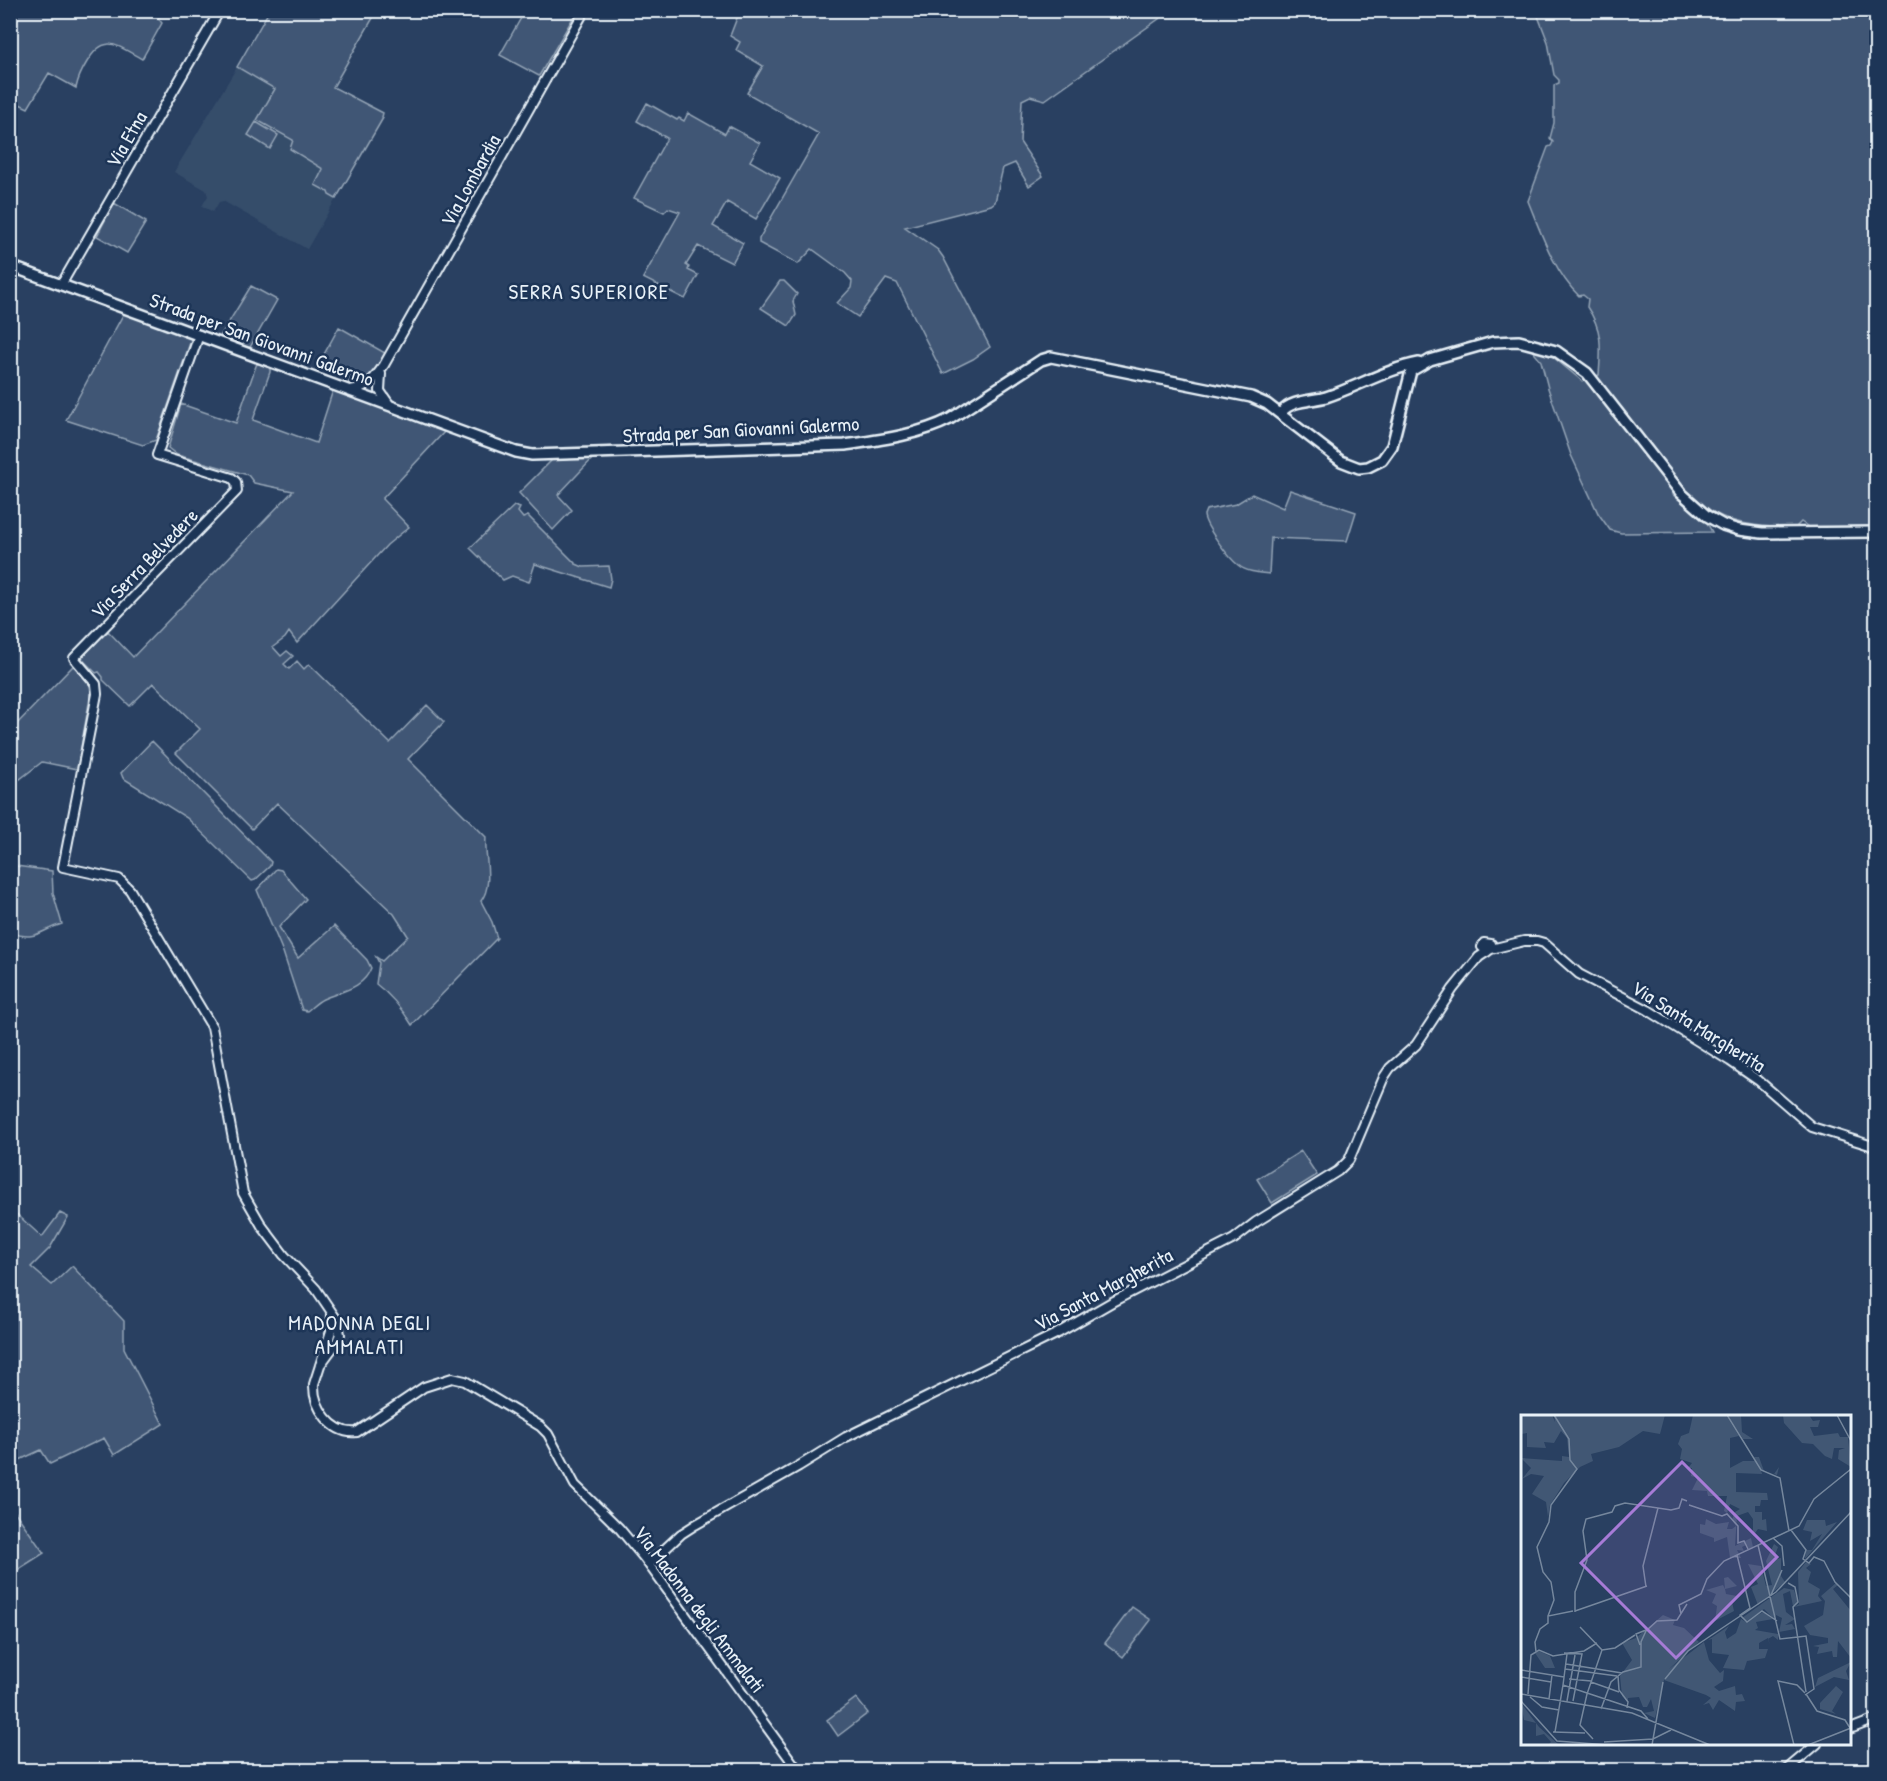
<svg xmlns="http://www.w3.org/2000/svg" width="1887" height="1781" font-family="'Patrick Hand',sans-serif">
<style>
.built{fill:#364d6b}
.green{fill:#415774;stroke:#94a4b6;stroke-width:1.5}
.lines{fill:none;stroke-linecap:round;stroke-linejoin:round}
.minor-casing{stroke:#e8f1f8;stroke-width:12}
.major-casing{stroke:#e8f1f8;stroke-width:14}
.minor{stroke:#1d3557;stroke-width:8}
.major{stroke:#1d3557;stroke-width:9}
.labels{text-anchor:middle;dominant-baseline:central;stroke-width:5;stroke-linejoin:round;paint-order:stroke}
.street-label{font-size:20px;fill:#e8f1f8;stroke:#1d3557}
.neighbourhood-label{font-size:21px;letter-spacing:1.5px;fill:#e8f1f8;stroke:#1d3557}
.inset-road{fill:none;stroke:#75879d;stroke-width:1.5}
.view{fill:#a77bd6;fill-opacity:0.15;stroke:#a77bd6;stroke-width:3}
.inset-edge{fill:none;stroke:#e8f1f8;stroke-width:3}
</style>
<rect width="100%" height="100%" fill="#294061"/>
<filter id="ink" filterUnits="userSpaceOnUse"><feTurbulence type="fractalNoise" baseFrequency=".0167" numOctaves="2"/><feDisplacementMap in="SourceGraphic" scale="12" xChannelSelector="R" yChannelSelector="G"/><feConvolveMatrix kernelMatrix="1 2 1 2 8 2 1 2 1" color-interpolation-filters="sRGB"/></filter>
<g filter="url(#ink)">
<path class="built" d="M 237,67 L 275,89 L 258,120 L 350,174 L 307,249 L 223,201 L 219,202 L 213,212 L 202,206 L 208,196 L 206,190 L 174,172 Z"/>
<path class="green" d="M 740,10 L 1167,10 L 1167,11 L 1163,16 L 1045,100 L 1030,96 L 1022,100 L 1020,142 L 1043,176 L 1029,186 L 1015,163 L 1003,168 L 995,202 L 991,205 L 905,227 L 938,250 L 943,257 L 990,347 L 973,359 L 943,374 L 897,283 L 886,279 L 858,317 L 837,303 L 851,288 L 852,281 L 845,273 L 812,249 L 798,264 L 759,243 L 759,239 L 819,134 L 747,93 L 763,66 L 736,50 L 740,42 L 730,36 Z
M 10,11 L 11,10 L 171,11 L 169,14 L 164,13 L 158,18 L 162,23 L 142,59 C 117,46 105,32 87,62 C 82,70 78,78 76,88 L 49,73 L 28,108 L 11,100 Z
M 269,11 L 377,11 L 333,87 L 383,113 L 382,117 L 383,118 L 336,199 L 329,195 L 328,192 L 315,185 L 323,169 L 290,149 L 293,140 L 257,120 L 275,89 L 237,67 Z
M 525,11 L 577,11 L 539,76 L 500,55 Z
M 1536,11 L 1876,11 L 1876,527 L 1810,528 L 1801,522 L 1795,528 C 1746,527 1712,523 1679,482 L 1673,490 L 1673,495 L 1706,521 L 1712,532 L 1621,533 L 1610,530 L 1598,513 L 1571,455 L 1548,388 L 1541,361 L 1530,348 L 1553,357 L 1582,381 L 1599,375 C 1601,348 1603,330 1587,307 L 1588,299 L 1583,295 L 1579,296 C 1554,272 1541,233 1528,201 L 1548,147 L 1551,146 L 1553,142 L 1550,138 L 1554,123 L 1554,85 L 1559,83 L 1559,80 L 1554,75 L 1548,42 Z
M 647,103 L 677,120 L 679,118 L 684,121 L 688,113 L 725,134 L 729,126 L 760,143 L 750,161 L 780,178 L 756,219 L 727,202 L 713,226 L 743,243 L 732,263 L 698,246 L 686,265 L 689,267 L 688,270 L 698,275 L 685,299 L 643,278 L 680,212 L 668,208 L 664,212 L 634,198 L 667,138 L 637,121 Z
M 256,122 L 278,135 L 270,149 L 248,135 Z
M 114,203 L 146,222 L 127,253 L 97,236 Z
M 780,281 L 784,281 L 797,294 L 793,301 L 796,315 L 789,326 L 761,308 Z
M 251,286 L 277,300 L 249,349 L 219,338 Z
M 124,313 L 190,337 L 191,340 L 156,440 L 143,445 L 66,420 Z
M 339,327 L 385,353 C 377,369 368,386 348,385 L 352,373 L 322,358 Z
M 257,363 L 270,368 L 270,372 L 253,420 L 316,443 L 333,390 L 445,431 L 382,499 L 409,527 L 387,545 L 297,643 L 289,632 L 285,638 L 273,647 L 281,656 L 287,651 L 293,656 L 284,664 L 289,669 L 297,661 L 304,669 L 309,664 L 390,743 L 427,705 L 444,722 L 408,759 L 486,837 C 484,857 494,884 481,901 L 492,922 L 497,938 L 412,1025 C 402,1009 392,996 376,984 L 379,963 L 376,957 L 382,961 L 408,936 L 394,914 L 277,803 L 252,829 L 176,753 L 200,729 L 153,683 L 130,706 L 103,680 L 103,677 L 99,672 L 96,673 L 82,659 L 83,656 L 108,631 L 133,657 L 293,491 L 254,483 L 248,475 L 177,455 L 168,448 L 181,404 L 236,423 Z
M 594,457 L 558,495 L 572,510 L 553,530 L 519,493 L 553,459 Z
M 1290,490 L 1356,512 L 1347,541 L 1271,538 L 1269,574 C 1259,573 1246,572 1238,565 C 1229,558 1204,525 1204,515 L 1206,510 L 1236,504 L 1252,494 L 1283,508 Z
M 514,506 L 520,508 L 518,512 L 523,518 L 528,516 L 576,564 L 583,567 L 609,566 L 611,579 L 609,587 L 535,564 L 529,582 L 512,576 L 503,580 L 470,548 Z
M 73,666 C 83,671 90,680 91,692 L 77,769 L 42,762 L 11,786 L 11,730 Z
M 152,741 L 271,862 L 270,866 L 255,880 L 252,881 L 187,818 L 123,778 L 121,773 Z
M 16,866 L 52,871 L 53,893 L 62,924 C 38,931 38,941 11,933 L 11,873 Z
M 276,869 L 281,870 L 306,899 L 279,927 L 298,958 L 334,926 L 367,960 L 371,968 C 363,989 341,991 323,999 C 317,1002 312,1007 307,1011 L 302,1010 L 283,952 L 257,890 Z
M 1301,1151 L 1317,1175 L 1272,1203 L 1257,1179 Z
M 10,1208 L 42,1237 L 60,1213 L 68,1217 L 50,1248 L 31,1267 L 52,1285 L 72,1266 L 124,1321 L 124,1348 L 163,1424 L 114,1455 L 104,1438 L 50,1464 L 41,1450 L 11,1464 Z
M 10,1505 L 44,1553 L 11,1574 L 10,1574 Z
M 1132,1607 L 1151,1620 L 1123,1657 L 1105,1643 Z
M 856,1698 L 868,1713 L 838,1736 L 827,1720 Z"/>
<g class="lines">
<defs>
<path id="minor" d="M 61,285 L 220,10
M 199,335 L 157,455 L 232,478 L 236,482 L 237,491 L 74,658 L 96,684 L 97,694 L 63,867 L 119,879 L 130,890 L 212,1027 L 243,1193 L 262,1226 L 284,1255 L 316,1289 L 337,1320 L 340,1334 L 337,1342 L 320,1365
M 381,374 L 380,391 L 389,404
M 350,390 C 368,388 375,378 384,365 L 585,10
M 1487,952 L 1482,947 L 1484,943 L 1491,944 L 1491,949
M 332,1315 L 331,1331 L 314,1384 C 313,1407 332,1435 357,1432 L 424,1387 L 452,1378 L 465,1381 L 540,1426 L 548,1434 L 575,1485 L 619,1528 L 644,1558 L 798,1770
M 649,1564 L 681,1534 L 695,1525 L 799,1466 L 846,1437 L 1058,1333 L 1112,1302 L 1234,1239 L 1256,1222 L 1338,1171 L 1349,1160 L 1384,1077 L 1390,1068 L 1416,1045 L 1453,989 L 1479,957 L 1491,949 L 1524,941 L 1537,941 L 1544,943 L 1579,974 L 1648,1010 L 1730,1061 L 1759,1081 L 1812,1127 L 1876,1147
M 1850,1729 L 1876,1719
M 1786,1770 L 1817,1744"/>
<path id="major" d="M 10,266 L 516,452 L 532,455 L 845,445 C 879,440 919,435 950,419 L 1041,360 L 1051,357 L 1251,397 L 1267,404 L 1341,461 L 1359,468 L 1368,467 L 1382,460 L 1392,446 L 1411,371 L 1430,360 L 1493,342 L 1519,341 L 1556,351 L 1587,373 L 1681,493 L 1707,516 L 1723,525 L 1739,530 L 1762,533 L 1876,532
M 1283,416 L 1282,412 C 1290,400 1313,401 1326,397 C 1357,387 1387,369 1419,363"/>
</defs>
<use href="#minor" class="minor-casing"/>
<use href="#major" class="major-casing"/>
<use href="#minor" class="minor"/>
<use href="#major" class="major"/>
</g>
</g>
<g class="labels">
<g class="street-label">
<text transform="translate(126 139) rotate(-60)">Via Etna</text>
<text transform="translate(470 180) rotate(-61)">Via Lombardia</text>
<text transform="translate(262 339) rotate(20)">Strada per San Giovanni Galermo</text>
<text transform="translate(741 429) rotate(-3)">Strada per San Giovanni Galermo</text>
<text transform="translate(144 563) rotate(-46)">Via Serra Belvedere</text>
<text transform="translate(1699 1026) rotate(32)">Via Santa Margherita</text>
<text transform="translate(1103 1289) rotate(-28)">Via Santa Margherita</text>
<text transform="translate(700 1609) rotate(53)">Via Madonna degli Ammalati</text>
</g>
<g class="neighbourhood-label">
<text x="589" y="291">SERRA SUPERIORE</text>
<text x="360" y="1322">MADONNA DEGLI<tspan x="360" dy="24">AMMALATI</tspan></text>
</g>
</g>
<g transform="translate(1521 1415)">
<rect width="330" height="330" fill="#294061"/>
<path d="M 0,0 L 31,0 L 34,7 L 33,0 L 144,0 L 139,19 L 122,16 L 98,32 L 70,39 L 72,46 L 59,52 L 43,68 L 29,90 L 27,102 L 25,87 L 11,79 L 23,61 L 10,59 L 1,64 L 10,53 L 0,43 L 41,46 L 41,41 L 48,42 L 46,23 L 40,16 L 33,28 L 23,27 L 25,33 L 6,32 L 6,18 L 0,19 ZM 172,0 L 205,0 L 218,21 L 209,23 L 209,53 L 222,46 L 234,46 L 233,42 L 238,42 L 243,56 L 253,59 L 258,52 L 256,60 L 240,55 L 241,59 L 215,58 L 215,77 L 246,78 L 247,85 L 240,85 L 239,91 L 234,91 L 234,97 L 241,97 L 241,105 L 245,104 L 246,116 L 237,114 L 232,121 L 232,104 L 227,97 L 216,101 L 214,131 L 230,123 L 232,132 L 228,134 L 225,130 L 221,132 L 223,136 L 216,135 L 220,143 L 209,143 L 206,122 L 193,127 L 193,123 L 179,118 L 179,109 L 184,110 L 185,104 L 195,109 L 208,107 L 206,114 L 211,114 L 215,111 L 211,105 L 214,97 L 219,94 L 209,89 L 206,98 L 203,96 L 206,81 L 187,81 L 186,76 L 171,75 L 177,63 L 170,61 L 171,53 L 167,53 L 171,48 L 159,44 L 161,34 L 157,29 L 160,21 L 168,18 ZM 220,0 L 221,17 L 232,24 L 222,24 L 207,1 ZM 262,0 L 288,0 L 292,6 L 299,5 L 297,12 L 289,12 L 293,21 L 317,18 L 319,22 L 327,22 L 330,52 L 317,44 L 318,35 L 324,33 L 313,33 L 311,44 L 304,41 L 292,29 L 281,28 L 263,8 ZM 286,105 L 304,105 L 305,111 L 316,107 L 284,144 L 285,135 L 291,135 L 301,119 L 289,126 L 291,117 L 282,115 ZM 253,129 L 257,132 L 254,140 L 256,144 L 260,143 L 260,161 L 264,167 L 237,190 L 230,172 L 237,169 L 227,149 L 240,151 L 245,171 L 251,170 L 245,146 ZM 285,147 L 290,149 L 285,153 L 290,157 L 287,167 L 299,174 L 297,181 L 301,186 L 273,192 L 278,189 L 277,157 ZM 207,162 L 216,171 L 204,174 L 205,179 L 216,181 L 211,187 L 213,196 L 194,206 L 196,191 L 191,188 L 195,179 L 185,175 L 202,170 L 204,174 L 203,163 ZM 315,168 L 317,170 L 312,174 L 330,196 L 330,243 L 317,226 L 316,242 L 312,242 L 311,236 L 296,239 L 298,232 L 292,231 L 307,228 L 307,223 L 289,220 L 283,211 L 302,200 L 304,186 L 300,181 ZM 263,173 L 273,175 L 277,188 L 272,191 L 269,176 L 262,179 L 265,197 L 274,204 L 264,210 L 271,209 L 274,214 L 258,217 L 261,203 L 255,200 L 253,204 L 243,194 L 226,206 L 221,203 ZM 242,197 L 252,204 L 235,207 L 237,213 L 234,215 L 257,219 L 257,225 L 252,221 L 247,224 L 249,230 L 247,223 L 238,228 L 238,234 L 247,234 L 244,243 L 226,246 L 223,255 L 202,253 L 208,240 L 191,238 L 191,224 L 187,225 L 208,211 L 204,217 L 206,224 L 215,218 L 220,204 L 225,207 ZM 142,200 L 154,205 L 152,210 L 163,213 L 178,227 L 148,254 L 183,227 L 188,245 L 199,258 L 203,255 L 202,266 L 193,272 L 198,276 L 214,271 L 215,280 L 221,279 L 224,286 L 215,287 L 214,296 L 198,285 L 192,295 L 188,288 L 182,290 L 190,283 L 185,280 L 143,265 L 134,303 L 123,298 L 133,296 L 130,284 L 126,292 L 122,292 L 118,282 L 107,283 L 107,287 L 101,281 L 99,261 L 111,245 L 101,228 L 115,223 ZM 18,236 L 29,241 L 34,253 L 24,253 L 14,238 ZM 330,247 L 325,256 L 328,265 L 313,262 L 294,272 L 297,263 ZM 315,271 L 322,277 L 311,296 L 315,299 L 299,294 L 299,288 ZM 0,288 L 18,312 L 38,330 L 27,330 L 30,327 L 23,319 L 15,321 L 15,308 L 3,305 Z" fill="#415774"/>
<path class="inset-road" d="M 206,0 L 240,55 L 259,63 L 268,116M 316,0 L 330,26M 168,90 L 201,101 L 206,99 L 217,111 L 217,128 L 223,126 L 227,134M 270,115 L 285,135 L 282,144 L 288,148 L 293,142 L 303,146 L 314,167 L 330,183M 252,123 L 261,131 L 263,151M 237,130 L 259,224 L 277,222M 216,140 L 229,193 L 219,200 L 226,207 L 241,196 L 256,206M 267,168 L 274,172 L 277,187 L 272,192 L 285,277M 125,172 L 122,151 L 137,93M 250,180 L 261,155M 54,196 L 126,171M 54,197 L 54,177 L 66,145 L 62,116 L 65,104 L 91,97 L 94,91 L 104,88 L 150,95 L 158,93 L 161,84 L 166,86M 160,199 L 158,190 L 180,179 L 186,164 L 203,146 L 278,111 L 293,84 L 330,54M 27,201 L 33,185 L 30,167 L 22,157 L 16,132 L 28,107 L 30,90 L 56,54 L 49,45 L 48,24 L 33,0M 59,212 L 81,235 L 66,279M 277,222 L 285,221 L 293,274 L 284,280M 119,230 L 115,219 L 125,215M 81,235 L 94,233 L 114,220M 15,237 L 14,227 L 19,214 L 27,208 L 27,201 L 52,196M 43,238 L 61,239 L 52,286M 45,249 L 101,258M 44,254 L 96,261M 0,255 L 43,262M 97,261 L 98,275 L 107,287 L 106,293M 0,262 L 30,267M 48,264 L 70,266M 144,264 L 167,236 L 255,177 L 330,97M 70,267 L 98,277M 42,270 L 46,239M 0,279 L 111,298 L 189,330M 7,279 L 10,240 L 18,235 L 32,241 L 63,236 L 76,228M 66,279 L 59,310 L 72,324M 285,279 L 296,296 L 324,305 L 329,313M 9,282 L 21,292 L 38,295M 28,284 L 31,260M 0,286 L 36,326 L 87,330M 46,286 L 54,240M 80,294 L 90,267 L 102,257 L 120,252 L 120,227 L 125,216 L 136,206 L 156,205 L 166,189M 32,317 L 64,318M 34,317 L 42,270 L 120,296 L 127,304M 83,327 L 132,324 L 150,315M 131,330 L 142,267M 273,330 L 257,266 L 276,270 L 284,278M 287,330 L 330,313"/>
<path class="view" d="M 161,47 L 256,142 L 155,243 L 60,148 Z"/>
<rect width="330" height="330" class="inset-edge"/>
</g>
<rect width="1887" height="1781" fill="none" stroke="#1d3557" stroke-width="36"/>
<rect x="18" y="18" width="1851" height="1745" fill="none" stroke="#e8f1f8" stroke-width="2" filter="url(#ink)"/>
</svg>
